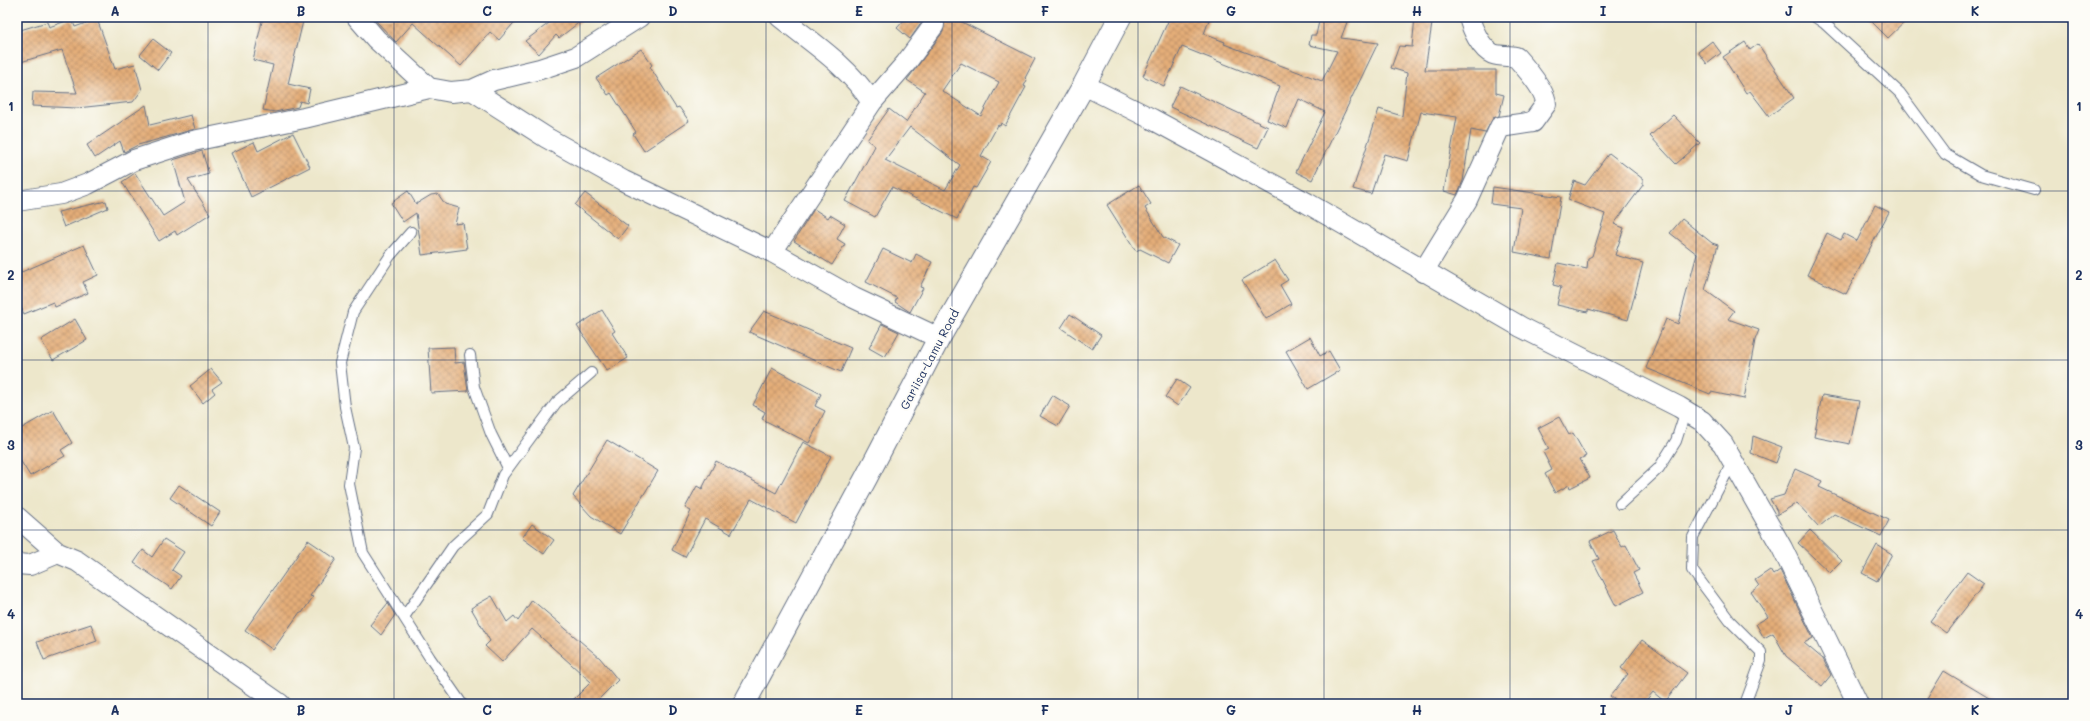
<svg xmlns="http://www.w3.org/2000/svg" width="2090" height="721" font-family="Mali,sans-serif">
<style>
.building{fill:url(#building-cross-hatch);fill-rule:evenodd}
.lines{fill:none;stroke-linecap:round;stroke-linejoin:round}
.service-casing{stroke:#646f84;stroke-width:12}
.minor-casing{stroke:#646f84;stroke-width:22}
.tertiary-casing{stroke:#646f84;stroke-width:24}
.service{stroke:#fff;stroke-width:10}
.minor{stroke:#fff;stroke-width:20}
.tertiary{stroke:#fff;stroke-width:22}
.grid{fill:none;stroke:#1b2f5e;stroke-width:1;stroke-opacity:0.55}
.labels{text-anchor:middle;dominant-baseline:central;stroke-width:4;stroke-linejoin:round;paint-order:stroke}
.street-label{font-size:12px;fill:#1b2f5e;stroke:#fdfcf7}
.neatline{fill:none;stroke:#1b2f5e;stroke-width:1.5}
.grid-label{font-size:13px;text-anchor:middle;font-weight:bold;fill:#1b2f5e}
</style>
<defs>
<pattern id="building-cross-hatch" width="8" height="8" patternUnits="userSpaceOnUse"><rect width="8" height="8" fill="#e4ad78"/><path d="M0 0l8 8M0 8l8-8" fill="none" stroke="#b88d66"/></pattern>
</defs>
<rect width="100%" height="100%" fill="#fdfcf7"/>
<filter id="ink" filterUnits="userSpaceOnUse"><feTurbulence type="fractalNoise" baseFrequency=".025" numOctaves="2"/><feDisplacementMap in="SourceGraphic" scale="8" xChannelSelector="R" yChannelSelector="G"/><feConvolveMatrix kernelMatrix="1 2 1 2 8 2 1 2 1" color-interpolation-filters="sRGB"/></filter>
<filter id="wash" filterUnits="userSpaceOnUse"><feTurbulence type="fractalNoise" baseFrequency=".012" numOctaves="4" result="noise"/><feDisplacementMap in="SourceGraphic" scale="16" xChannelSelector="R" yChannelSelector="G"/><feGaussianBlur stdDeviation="0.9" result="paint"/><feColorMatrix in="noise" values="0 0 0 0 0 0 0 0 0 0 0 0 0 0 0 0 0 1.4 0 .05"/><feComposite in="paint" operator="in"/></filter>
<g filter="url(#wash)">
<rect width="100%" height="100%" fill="#ede7cb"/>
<g id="blocks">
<path class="building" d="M 263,17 L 304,17 L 288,84 L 310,89 L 307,103 L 300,101 L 298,107 L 275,112 L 263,110 L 273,65 L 253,60 Z
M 377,17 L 519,17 L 499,40 L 490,32 L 461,66 L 413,23 L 396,42 L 375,20 Z
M 557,17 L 586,17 L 559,38 L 556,35 L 539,54 L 525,41 Z
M 907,17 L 922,17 L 922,22 L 910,39 L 897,28 Z
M 945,17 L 952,17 L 1035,59 L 1025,78 L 1027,80 L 1024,86 L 1026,87 L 1005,126 L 1001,123 L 1000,126 L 998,125 L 981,156 L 991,162 L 976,188 L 973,187 L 957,219 L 892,187 L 875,217 L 845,201 L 875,146 L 867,140 L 889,109 L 906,122 L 925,92 L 907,80 L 943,32 ZM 961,63 L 999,82 L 981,116 L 942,91 ZM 910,127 L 960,165 L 945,190 L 885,160 Z
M 1170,17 L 1210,17 L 1204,34 L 1225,42 L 1224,44 L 1322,81 L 1337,51 L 1309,45 L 1311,35 L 1316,35 L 1320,17 L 1349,17 L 1341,38 L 1378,43 L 1312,180 L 1296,172 L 1325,112 L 1299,99 L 1287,128 L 1267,120 L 1280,86 L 1182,47 L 1164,86 L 1143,76 Z
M 1415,17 L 1433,17 L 1425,70 L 1496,70 L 1496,93 L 1504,95 L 1499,116 L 1493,118 L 1485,133 L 1471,130 L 1463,181 L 1457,195 L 1444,191 L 1457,117 L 1421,112 L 1408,161 L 1384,154 L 1371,194 L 1353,189 L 1379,109 L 1402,116 L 1407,73 L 1391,68 L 1399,46 L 1412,47 Z
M 1867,17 L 1910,17 L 1888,38 Z
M 72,19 L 75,27 L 97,19 L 115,69 L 135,64 L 142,90 L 133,102 L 77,108 L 32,106 L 33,92 L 77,93 L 62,50 L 17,63 L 17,31 L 47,22 L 49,27 Z
M 153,39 L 171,53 L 158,70 L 140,55 Z
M 1712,41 L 1721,53 L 1707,64 L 1698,52 Z
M 1745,42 L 1750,50 L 1758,44 L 1794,98 L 1769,116 L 1750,91 L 1746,93 L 1723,57 Z
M 641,49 L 652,65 L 650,67 L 676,108 L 679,107 L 689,121 L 644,151 L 633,134 L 636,132 L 611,93 L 608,95 L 596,78 Z
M 1180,86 L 1268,127 L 1258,148 L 1170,107 Z
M 146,105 L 150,125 L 191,115 L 195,129 L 138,145 L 124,152 L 120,141 L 95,158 L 87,145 Z
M 1673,115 L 1700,143 L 1676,164 L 1650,136 Z
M 293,133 L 310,167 L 251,197 L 231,153 L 254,142 L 258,151 Z
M 202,151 L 209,174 L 188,180 L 210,214 L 177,235 L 175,231 L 159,241 L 122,182 L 135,173 L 163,216 L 185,202 L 173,160 Z
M 1609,153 L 1643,179 L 1643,185 L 1614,224 L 1624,228 L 1615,255 L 1643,263 L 1628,320 L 1588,309 L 1588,312 L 1557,305 L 1561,287 L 1553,285 L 1558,263 L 1587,269 L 1588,258 L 1592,256 L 1605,214 L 1568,200 L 1574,181 L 1585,185 Z
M 1139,185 L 1151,204 L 1145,208 L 1163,237 L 1178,245 L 1168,263 L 1140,249 L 1136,251 L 1107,205 Z
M 1493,187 L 1561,197 L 1551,259 L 1514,252 L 1521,208 L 1491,204 Z
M 408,191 L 416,204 L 431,195 L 438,194 L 445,204 L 459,208 L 455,224 L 463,223 L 467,249 L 422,255 L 416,213 L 403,222 L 391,203 Z
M 585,193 L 628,226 L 618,239 L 575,205 Z
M 106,201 L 108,208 L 64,227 L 58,212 Z
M 1875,205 L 1889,212 L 1846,294 L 1807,275 L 1827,233 L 1841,240 L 1844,234 L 1857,241 Z
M 814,209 L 828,218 L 830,215 L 845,224 L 837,239 L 845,244 L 832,265 L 794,241 Z
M 1682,219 L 1712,243 L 1718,245 L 1705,290 L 1734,311 L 1728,319 L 1759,330 L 1755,340 L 1744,399 L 1711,392 L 1710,394 L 1646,368 L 1666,319 L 1678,324 L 1697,254 L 1670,233 Z
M 84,245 L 98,275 L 83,282 L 88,293 L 55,307 L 53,302 L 24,314 L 17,298 L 17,274 Z
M 883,249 L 912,263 L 916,254 L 932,262 L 920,287 L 923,288 L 910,312 L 895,302 L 897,298 L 866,282 Z
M 1275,260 L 1288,280 L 1280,285 L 1291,304 L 1266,319 L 1242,280 Z
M 602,310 L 615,331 L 612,333 L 628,358 L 607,371 L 577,326 Z
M 764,311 L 851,348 L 841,372 L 749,332 Z
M 1070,314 L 1101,335 L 1092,349 L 1061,328 Z
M 75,319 L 87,340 L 53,360 L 41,340 Z
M 882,324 L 899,332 L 885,357 L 869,348 Z
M 1310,337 L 1320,356 L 1329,351 L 1340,370 L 1308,389 L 1286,351 Z
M 454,347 L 455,363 L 464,362 L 468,391 L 431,393 L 428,348 Z
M 772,368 L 821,394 L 815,406 L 825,411 L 809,443 L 762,419 L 765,412 L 753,405 Z
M 211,369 L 222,382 L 212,389 L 215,393 L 203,403 L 190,386 Z
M 1177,379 L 1190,388 L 1178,406 L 1165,397 Z
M 1052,395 L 1070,406 L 1058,426 L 1040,416 Z
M 1822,395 L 1859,401 L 1850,444 L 1814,437 Z
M 53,410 L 72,443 L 61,450 L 65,456 L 30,476 L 17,455 L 17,431 Z
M 1559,417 L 1569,435 L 1573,433 L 1586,456 L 1580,459 L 1590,478 L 1570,488 L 1569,485 L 1555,493 L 1545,474 L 1552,470 L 1543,452 L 1549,449 L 1538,428 Z
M 1753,436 L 1782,447 L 1776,463 L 1751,453 Z
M 607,440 L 658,471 L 620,534 L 591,516 L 573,496 Z
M 803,442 L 831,456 L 796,523 L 751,499 L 731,534 L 705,519 L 685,557 L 672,550 L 691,511 L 685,508 L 697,486 L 702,489 L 716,461 L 776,493 Z
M 1795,469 L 1822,481 L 1819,487 L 1889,520 L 1881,536 L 1834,514 L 1819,527 L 1797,503 L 1777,515 L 1777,511 L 1770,499 L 1784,495 Z
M 179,485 L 220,512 L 211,526 L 170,498 Z
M 532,524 L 554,540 L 544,554 L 522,538 Z
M 1613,530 L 1622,547 L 1626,545 L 1639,570 L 1633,573 L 1643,592 L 1616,606 L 1593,561 L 1599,559 L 1590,541 Z
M 1810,530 L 1842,561 L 1830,573 L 1798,543 Z
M 164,539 L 184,552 L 172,570 L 181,576 L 172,589 L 134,563 L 143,550 L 152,557 Z
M 308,540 L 336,559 L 310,596 L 313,597 L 302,613 L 300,612 L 273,650 L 245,630 Z
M 1877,545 L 1892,554 L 1877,581 L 1862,573 Z
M 1770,570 L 1773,575 L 1780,570 L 1813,638 L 1804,643 L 1823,659 L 1831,675 L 1822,686 L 1786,656 L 1773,633 L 1764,638 L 1756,624 L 1768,617 L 1751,592 L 1759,586 L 1755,580 Z
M 1967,572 L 1984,584 L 1946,633 L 1930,621 Z
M 492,596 L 507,622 L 514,616 L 518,621 L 532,600 L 600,658 L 618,680 L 594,704 L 569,704 L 591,682 L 532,629 L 502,662 L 485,646 L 490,641 L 471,608 Z
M 388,603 L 395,615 L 381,635 L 370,625 Z
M 91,624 L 97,641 L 44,660 L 37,642 Z
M 1642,640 L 1687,673 L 1665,702 L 1653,692 L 1643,704 L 1620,704 L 1610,696 L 1628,674 L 1621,668 Z
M 1944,671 L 1999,704 L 1934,704 L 1927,699 Z"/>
</g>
</g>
<g filter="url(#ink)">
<use href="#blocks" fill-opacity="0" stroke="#646f84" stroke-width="1"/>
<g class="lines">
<defs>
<path id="service" d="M 1815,17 L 1824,23 L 1900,93 L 1945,154 L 1981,175 L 2034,190
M 411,232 L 390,256 L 353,312 L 340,363 L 345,407 L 354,448 L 349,484 L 363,553 L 430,658 L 462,704
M 470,355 L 474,387 L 491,434 L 508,468
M 1733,461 L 1693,537 L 1692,570 L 1730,621 L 1761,652 L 1761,661 L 1745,704
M 1620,504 L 1659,468 L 1676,441 L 1686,410
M 404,617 L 453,546 L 488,514 L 503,475 L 556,403 L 591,373"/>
<path id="minor" d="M 357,17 L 376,39 L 429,88
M 1084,85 L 1152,119 L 1307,203 L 1521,327 L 1679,407 L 1702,421 L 1723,444 L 1782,548 L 1858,704
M 472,90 L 494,80 L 540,69 L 576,57 L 639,17
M 872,102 L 906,63 L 934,25 L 933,17
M 17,201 L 61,194 L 88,184 L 134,160 L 193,141 L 304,118 L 429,88 L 451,92 L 472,90 L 547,138 L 624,181 L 772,252 L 854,298 L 939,338
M 772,252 L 872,102 C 847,65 814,44 780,17
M 1423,272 L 1467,200 L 1500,127 L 1533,122 L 1546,104 C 1546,91 1525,67 1516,57 C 1509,55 1501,57 1493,54 C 1481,49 1472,29 1469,17
M 17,517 L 58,553 L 77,561 L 280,704
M 17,564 L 30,565 L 58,553"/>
<path id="tertiary" d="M 744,704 L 866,478 L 939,338 L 1084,85 L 1120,17"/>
</defs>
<use href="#service" class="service-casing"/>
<use href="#minor" class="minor-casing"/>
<use href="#tertiary" class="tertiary-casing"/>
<use href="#service" class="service"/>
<use href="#minor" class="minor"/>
<use href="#tertiary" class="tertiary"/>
</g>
</g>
<path class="grid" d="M 208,17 L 208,704M 394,17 L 394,704M 580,17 L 580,704M 766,17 L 766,704M 952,17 L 952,704M 1138,17 L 1138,704M 1324,17 L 1324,704M 1510,17 L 1510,704M 1696,17 L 1696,704M 1882,17 L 1882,704M 17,191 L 2073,191M 17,360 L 2073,360M 17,530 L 2073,530"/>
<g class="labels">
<g class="street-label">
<text transform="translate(929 359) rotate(-62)">Gariisa-Lamu Road</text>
</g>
</g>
<rect width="2090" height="721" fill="none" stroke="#fdfcf7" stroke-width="44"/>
<rect x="22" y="22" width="2046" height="677" class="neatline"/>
<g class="grid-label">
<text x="115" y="16">A</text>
<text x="301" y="16">B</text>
<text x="487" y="16">C</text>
<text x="673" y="16">D</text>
<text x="859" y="16">E</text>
<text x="1045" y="16">F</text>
<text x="1231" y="16">G</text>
<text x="1417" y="16">H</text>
<text x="1603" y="16">I</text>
<text x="1789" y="16">J</text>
<text x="1975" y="16">K</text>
<text x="11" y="111">1</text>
<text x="2079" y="111">1</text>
<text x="11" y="280">2</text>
<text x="2079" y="280">2</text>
<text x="11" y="450">3</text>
<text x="2079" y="450">3</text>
<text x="11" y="619">4</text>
<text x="2079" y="619">4</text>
<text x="115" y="715">A</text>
<text x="301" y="715">B</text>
<text x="487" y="715">C</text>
<text x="673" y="715">D</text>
<text x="859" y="715">E</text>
<text x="1045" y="715">F</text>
<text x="1231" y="715">G</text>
<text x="1417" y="715">H</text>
<text x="1603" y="715">I</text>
<text x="1789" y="715">J</text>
<text x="1975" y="715">K</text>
</g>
</svg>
